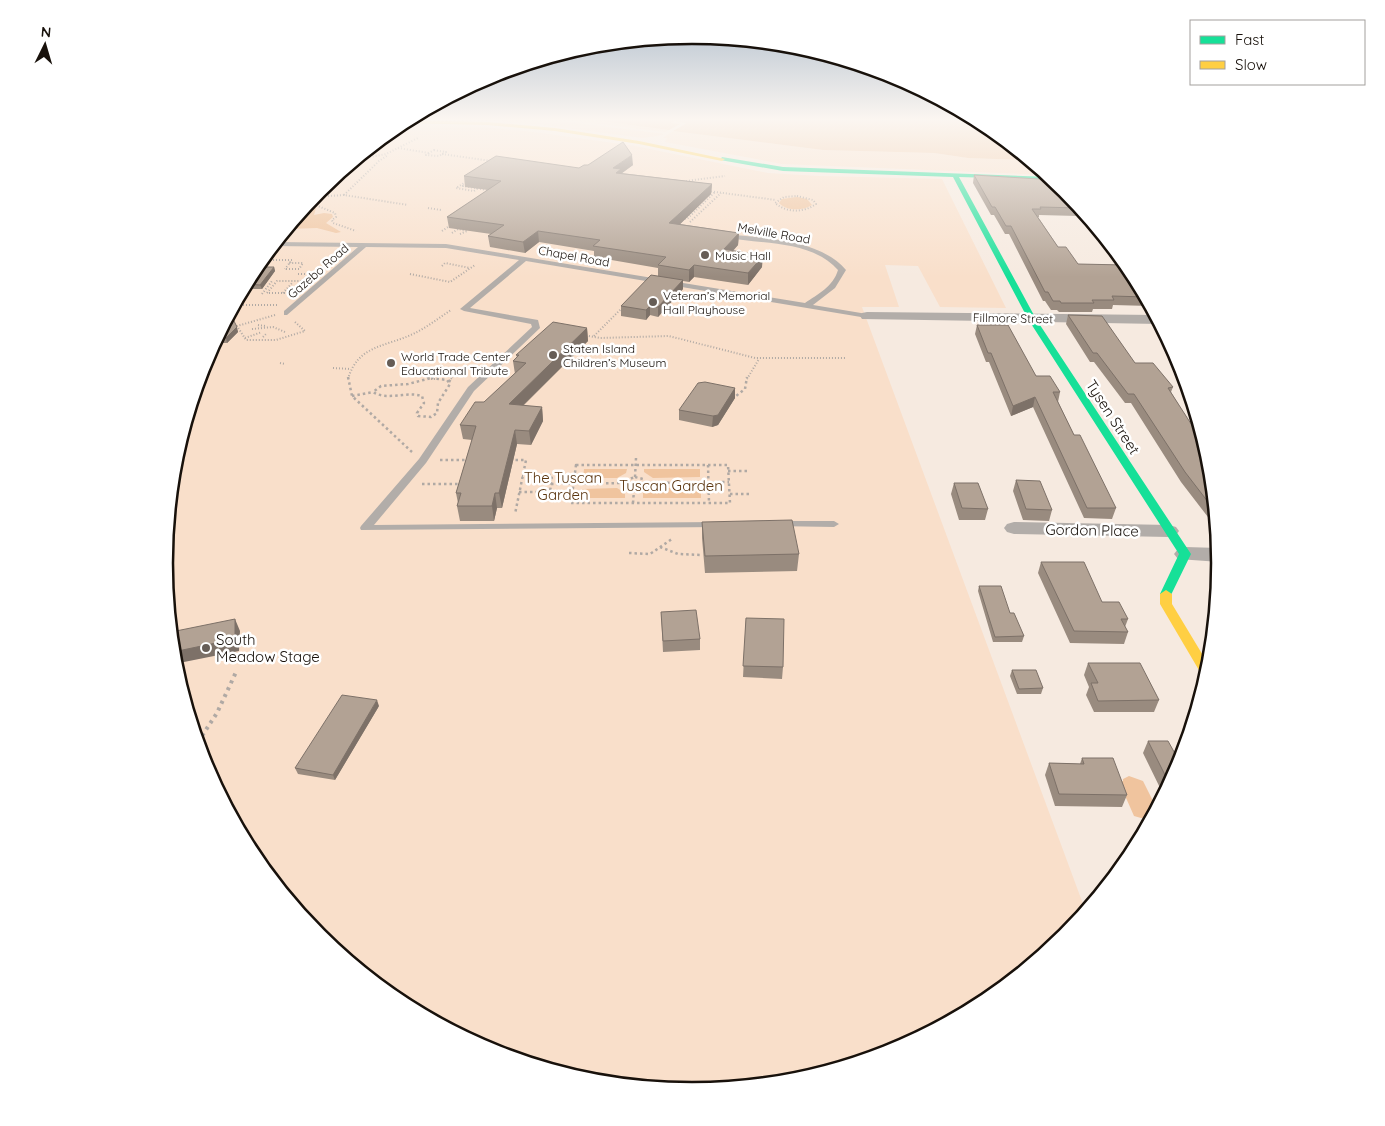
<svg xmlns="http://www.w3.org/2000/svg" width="1385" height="1126" font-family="Quicksand,sans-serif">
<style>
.green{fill:#f9dfca}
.water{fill:#f0c49e}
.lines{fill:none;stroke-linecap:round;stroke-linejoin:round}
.path-far2{stroke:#b0a9a4;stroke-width:2;stroke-dasharray:1 2;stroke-linecap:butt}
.path-far1{stroke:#b0a9a4;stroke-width:2.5;stroke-dasharray:2.5 3;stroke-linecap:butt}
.path{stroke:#b0a9a4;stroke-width:4;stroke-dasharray:3 4.5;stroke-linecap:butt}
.lane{fill:#b2ada9;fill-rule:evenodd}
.street{fill:#b2ada9;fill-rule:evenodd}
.fast{fill:#16e098;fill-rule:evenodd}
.slow{fill:#ffcf43;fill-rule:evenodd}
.wall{fill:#998b7f}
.shaded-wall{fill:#7d7168}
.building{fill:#b2a294;stroke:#7d7168}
.poi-dot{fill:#665d56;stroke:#fff;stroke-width:2}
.labels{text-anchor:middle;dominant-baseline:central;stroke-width:5;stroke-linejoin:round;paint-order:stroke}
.far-street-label{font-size:12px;fill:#18110b;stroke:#fff}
.far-poi-label{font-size:12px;fill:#18110b;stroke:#fff;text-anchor:start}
.street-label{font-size:15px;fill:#18110b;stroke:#fff}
.park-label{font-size:15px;fill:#5b350f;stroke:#fff}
.poi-label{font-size:15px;fill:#18110b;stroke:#fff;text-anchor:start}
.rim{fill:none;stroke:#18110b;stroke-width:2.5}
</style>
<rect width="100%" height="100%" fill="#f6eae0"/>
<path class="green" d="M 469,119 L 543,119 L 665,134 C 658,137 651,136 643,138 L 536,124 Z
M 560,119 L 619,122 L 669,130 L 665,132 Z
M 397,126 L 482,127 L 534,132 L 635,146 L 768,173 L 819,176 L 942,179 L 1006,308 L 940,307 L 918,266 L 885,265 L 899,307 L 862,307 L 1086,912 L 1066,937 L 986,1002 L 894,1051 L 795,1081 L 692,1091 L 589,1081 L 490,1051 L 399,1002 L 319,936 L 253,856 L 205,765 L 175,666 L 165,563 L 175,460 L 205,361 L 254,269 L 319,189 Z
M 673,131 L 823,150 L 934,153 L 968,158 L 1029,160 L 1048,175 L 782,164 L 665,142 L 667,138 L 663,138 Z"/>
<path class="water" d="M 588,119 L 977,119 L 986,124 L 1029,160 L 968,158 L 934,153 L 823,150 L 673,131 L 687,123 L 674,121 L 671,123 L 680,124 L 669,130 Z
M 797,197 L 807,199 L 812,205 C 803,211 786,211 779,203 L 782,199 Z
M 305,207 L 316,208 L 314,215 L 324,213 L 332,214 L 333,217 L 326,223 L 341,232 L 336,233 L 317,228 L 287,229 Z
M 584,469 L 627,469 L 626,473 L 617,478 L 583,478 Z
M 644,469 L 700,469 L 700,477 L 653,478 L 644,472 Z
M 617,488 L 625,493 L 625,498 L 580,498 L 582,489 Z
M 652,488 L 701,488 L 701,498 L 643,498 L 643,493 Z
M 1129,776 L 1143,781 L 1157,809 L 1152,818 L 1141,818 L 1134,816 L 1119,782 L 1123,781 L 1123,779 Z"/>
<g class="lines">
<path class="path-far2" d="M 398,148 L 429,153
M 434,150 L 446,152 L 439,156 L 426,155 Z
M 442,154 L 491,161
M 355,160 L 386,154 L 418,138
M 686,181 L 725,176
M 466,182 L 456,188 L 474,191 L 478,188
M 469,183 L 463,186 L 492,191
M 708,191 L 776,200
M 344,195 L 379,161 L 388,155
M 797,196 L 813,200 L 816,204 C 803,213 787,213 775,203 L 784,197 Z
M 313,197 L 344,195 L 408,205
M 307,205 L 318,206 L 335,213 L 336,217 L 332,220 L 333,223 L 356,231
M 428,208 L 441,210
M 682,218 L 687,219 L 715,192
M 690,222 L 721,193
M 442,231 L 451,225
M 452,233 L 458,229 L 467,231
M 460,234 L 467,231
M 261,260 L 292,260 L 285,269
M 442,266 L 445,263 L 470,268
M 286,269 L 299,269 L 303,263 L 289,263
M 298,274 L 310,274
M 410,274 L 450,282 L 475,265
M 283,293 L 293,282
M 288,293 L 267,293 L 277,281 L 302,281
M 262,294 L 272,281
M 240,305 L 277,305
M 275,315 L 237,326 L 246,340 L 276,340 L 305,331 L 295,322
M 258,325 L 265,326
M 252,329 L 273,327 L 285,332
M 583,335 L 600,338 L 669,336 L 755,358 L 846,358
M 594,336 L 623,307
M 263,337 L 267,333
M 245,338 L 262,332
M 280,363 L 285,364
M 333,368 L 351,369
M 427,378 C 435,370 445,368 455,374 L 451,379
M 348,379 C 358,344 387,347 415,333 C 427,327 439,318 451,310
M 428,379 L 437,379
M 747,379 L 759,359"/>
<path class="path-far1" d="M 348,377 L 352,396 L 412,452
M 431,378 L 447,380 L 450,384 L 438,403 L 437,413 L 431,417 L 418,416 L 417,413 L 424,403 L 422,396 C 406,391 387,401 373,392 L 381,386 L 408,384 Z
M 449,382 L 452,377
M 352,396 L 373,392
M 732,399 L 745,389 L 747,377
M 440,460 L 469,460
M 510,460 L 526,460 L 515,514
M 576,465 L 728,465 L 730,503 L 571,503 Z
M 708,465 L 709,503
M 728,471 L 750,471
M 635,477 L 643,479 L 645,485 L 634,490 L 625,487 L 624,481 Z
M 635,477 L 636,458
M 645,483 L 729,482
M 422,484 L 463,484
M 551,484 L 624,483
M 519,492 L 550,492 L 552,475 L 522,476
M 730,494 L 751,494
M 633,503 L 634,490
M 660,547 L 678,554 L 701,555
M 629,553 L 650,554 L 672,539"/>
<path class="path" d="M 198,742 L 217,713 L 237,670"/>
<path class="lane" d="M 725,234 C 762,238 820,239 846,270 L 835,288 L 813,305 L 867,314 L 871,316 L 867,318 L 526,261 L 470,308 L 538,320 L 540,328 L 474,391 L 426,463 L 374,525 L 717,522 L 721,523 L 722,525 L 721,527 L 361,530 L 360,528 L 361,526 L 419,459 L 468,387 L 532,327 L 531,324 L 464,311 L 460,309 L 519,260 L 446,248 L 366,247 L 287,315 L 284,315 L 284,311 L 358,247 L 273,246 L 276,242 L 446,244 L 805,303 C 818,294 833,287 838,270 C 810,239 761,245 723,237 L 722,236 Z
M 778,521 L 834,521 L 839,524 L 834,527 L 774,526 L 773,524 Z"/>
<path class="street" d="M 867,312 L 1156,315 L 1160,324 L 862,319 L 860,316 L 862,313 Z
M 1014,522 L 1169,525 L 1176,527 L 1179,531 L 1176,535 L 1169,537 L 1014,534 L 1007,532 L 1004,528 L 1007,524 Z
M 1185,547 L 1219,548 L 1220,562 L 1178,559 L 1174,554 L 1178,549 Z"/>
<path class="fast" d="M 722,157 L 783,167 L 1051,177 L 1055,180 L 959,177 L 1036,319 L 1191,554 L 1170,597 L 1166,598 L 1160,594 L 1179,554 L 1028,319 L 953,177 L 783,171 L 720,160 Z"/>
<path class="slow" d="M 406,120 L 487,122 L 555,128 L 639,141 L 725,159 L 722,161 L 639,144 L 555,131 L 487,125 L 401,123 Z
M 1166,590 L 1172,594 L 1172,604 L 1210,667 L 1207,678 L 1203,677 L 1160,604 L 1160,594 Z"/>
</g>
<path class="wall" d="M 588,165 L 633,165 L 621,173 L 712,184 L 711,194 L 680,224 L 739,233 L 738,245 L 733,251 L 762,267 L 748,285 L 694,277 L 689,282 L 683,281 L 683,289 L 658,317 L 650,315 L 646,320 L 621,316 L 621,306 L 658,276 L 658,268 L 594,257 L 594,251 L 539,242 L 525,253 L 490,247 L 488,236 L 491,234 L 449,228 L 447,217 L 488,190 L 465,187 L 464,176 L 579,168 Z
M 974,175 L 1080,208 L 1078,216 L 1039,215 L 1039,217 L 1038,217 L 1058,247 L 1078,264 L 1118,265 L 1120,258 L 1132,270 L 1151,307 L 1150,306 L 1113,305 L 1112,309 L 1093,309 L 1092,312 L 1059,312 L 1057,310 L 1051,310 L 1045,301 L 1043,301 L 1009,234 L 1005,234 L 994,215 L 991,215 L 973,183 Z
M 274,267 L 275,271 L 262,289 L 243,289 L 254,269 Z
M 230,313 L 238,332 L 227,343 L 214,343 Z
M 1068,315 L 1135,363 L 1173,387 L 1171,392 L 1210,460 L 1216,521 L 1211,521 L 1181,482 L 1131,403 L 1125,403 L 1094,362 L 1090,362 L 1066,324 Z
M 977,325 L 1036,376 L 1060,392 L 1058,402 L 1074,435 L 1116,508 L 1112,519 L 1084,518 L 1033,407 L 1011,416 L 989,362 L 986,362 L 975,334 Z
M 587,328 L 588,341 L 523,406 L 542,407 L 543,421 L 531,445 L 517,444 L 502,508 L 497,508 L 494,521 L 460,521 L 457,506 L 458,503 L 456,493 L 472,440 L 463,439 L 460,425 L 515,374 L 513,361 L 517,357 L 516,355 Z
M 735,388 L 735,398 L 718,425 L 712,427 L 679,420 L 679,410 Z
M 1016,480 L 1052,510 L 1049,521 L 1023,520 L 1013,491 Z
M 954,483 L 988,509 L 985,520 L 959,520 L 951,494 Z
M 702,522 L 799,554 L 797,571 L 705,573 L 702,538 Z
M 1041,562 L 1128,619 L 1125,627 L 1128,632 L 1124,644 L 1070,643 L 1038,573 Z
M 979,586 L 1010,613 L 1024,636 L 1022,642 L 993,642 L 978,591 Z
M 661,612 L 700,639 L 700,650 L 663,652 Z
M 746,618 L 783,667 L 782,679 L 743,677 Z
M 1088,663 L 1159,700 L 1154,712 L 1094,712 L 1086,695 L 1089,687 L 1084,675 Z
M 1012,670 L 1043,688 L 1041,694 L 1017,694 L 1010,676 Z
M 379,706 L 335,780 L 298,774 L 295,768 Z
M 1148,741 L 1180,765 L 1164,796 L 1143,753 Z
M 1082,758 L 1127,795 L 1122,807 L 1055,806 L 1045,775 L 1049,763 L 1080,764 Z"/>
<path class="shaded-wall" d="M 632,155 L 633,165 L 621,174 L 621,180 L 613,168 Z
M 712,184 L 711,194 L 670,234 L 669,223 Z
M 538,231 L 539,242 L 525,253 L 523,242 Z
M 739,233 L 738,245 L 723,261 L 724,249 Z
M 763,256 L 762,267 L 748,285 L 748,273 Z
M 694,265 L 694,277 L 689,282 L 689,270 Z
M 274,267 L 275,271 L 262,289 L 260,285 Z
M 683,280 L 683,289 L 658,317 L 658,307 Z
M 650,306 L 650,315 L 646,320 L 646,310 Z
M 237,327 L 238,332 L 227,343 L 226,338 Z
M 587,328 L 588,341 L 510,418 L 509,404 Z
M 735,388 L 735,398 L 718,425 L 712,427 L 713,416 Z
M 1035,397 L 1033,407 L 1011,416 L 1013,406 Z
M 542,407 L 543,421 L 531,445 L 529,431 Z
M 515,430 L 517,444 L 502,508 L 499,493 Z
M 495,493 L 497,508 L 494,521 L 492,506 Z
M 235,619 L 240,631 L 239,651 L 174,664 L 173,652 Z
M 377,700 L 379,706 L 335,780 L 333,775 Z"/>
<path class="building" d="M 623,142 L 632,155 L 613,168 L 621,169 L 616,173 L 712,184 L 669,223 L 739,233 L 724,249 L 763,256 L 748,273 L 694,265 L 689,270 L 658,265 L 666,257 L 593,246 L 600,240 L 538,231 L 523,242 L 488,236 L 504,225 L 447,217 L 501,181 L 464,176 L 496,156 L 579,168 L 584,165 L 588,165 Z
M 974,175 L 1055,180 L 1066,190 L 1078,204 L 1080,208 L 1040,207 L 1041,209 L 1032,209 L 1058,247 L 1066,247 L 1078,264 L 1125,265 L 1120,258 L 1122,258 L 1132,270 L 1146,297 L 1112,296 L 1114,300 L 1092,300 L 1094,303 L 1061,303 L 1060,301 L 1053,301 L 1048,292 L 1045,292 L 1011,226 L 1006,226 L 995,207 L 992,207 Z
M 256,267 L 274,267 L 260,285 L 246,284 Z
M 651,275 L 683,280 L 658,307 L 650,306 L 646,310 L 621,306 Z
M 230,313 L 237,327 L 226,338 L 217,338 Z
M 1068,315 L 1102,316 L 1135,363 L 1153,363 L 1173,387 L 1168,388 L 1195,430 L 1201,430 L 1210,460 L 1215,511 L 1185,472 L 1134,394 L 1128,394 L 1097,353 L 1093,353 Z
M 553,322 L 587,328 L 509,404 L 542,407 L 529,431 L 515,430 L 499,493 L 495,493 L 492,506 L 457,506 L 461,493 L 456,493 L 476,426 L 460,425 L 475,402 L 484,402 L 526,363 L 513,361 L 519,355 L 516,355 Z
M 977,325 L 1008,325 L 1036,376 L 1050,376 L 1060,392 L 1053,392 L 1074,435 L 1080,435 L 1116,508 L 1087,508 L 1035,397 L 1013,406 L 991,353 L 988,353 Z
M 705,382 L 735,388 L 718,415 L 713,416 L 679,410 L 698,383 Z
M 1016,480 L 1040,481 L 1052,510 L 1026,509 Z
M 954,483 L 978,483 L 988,509 L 962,508 Z
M 792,520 L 799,554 L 705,556 L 702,522 Z
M 1041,562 L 1084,562 L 1102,602 L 1119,602 L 1128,619 L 1121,619 L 1128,632 L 1074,631 Z
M 979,586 L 1001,586 L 1010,613 L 1014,613 L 1024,636 L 995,637 Z
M 696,610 L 700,639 L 663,641 L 661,612 Z
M 746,618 L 784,619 L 783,667 L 743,666 Z
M 235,619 L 235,639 L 173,652 L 171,632 Z
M 1088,663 L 1140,663 L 1159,700 L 1098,701 L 1091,683 L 1098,683 Z
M 1012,670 L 1036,670 L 1043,688 L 1019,689 Z
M 342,695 L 377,700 L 333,775 L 295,768 Z
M 1148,741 L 1168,741 L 1178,759 L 1182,759 L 1180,765 L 1170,785 Z
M 1082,758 L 1113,758 L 1127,795 L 1059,794 L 1049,763 L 1084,764 Z"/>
<linearGradient id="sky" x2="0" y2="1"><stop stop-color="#abbaca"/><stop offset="0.43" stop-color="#fbf6f1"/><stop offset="1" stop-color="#fbf6f1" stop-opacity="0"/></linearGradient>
<rect width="1385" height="277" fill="url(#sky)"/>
<g class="poi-dot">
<circle cx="705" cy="255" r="5"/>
<circle cx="653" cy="302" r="5"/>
<circle cx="553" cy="355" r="5"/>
<circle cx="391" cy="363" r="5"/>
<circle cx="206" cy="648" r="5"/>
</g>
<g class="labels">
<g class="far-street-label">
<text transform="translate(774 233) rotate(10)">Melville Road</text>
<text transform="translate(574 256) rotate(10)">Chapel Road</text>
<text transform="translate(318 271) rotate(-41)">Gazebo Road</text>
<text transform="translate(1013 318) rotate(1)">Fillmore Street</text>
</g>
<g class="far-poi-label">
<text x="715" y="255">Music Hall</text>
<text x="663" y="295">Veteran’s Memorial<tspan x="663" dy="14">Hall Playhouse</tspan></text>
<text x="563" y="348">Staten Island<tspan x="563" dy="14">Children’s Museum</tspan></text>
<text x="401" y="356">World Trade Center<tspan x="401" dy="14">Educational Tribute</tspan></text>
</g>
<g class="street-label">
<text transform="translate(1113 417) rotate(57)">Tysen Street</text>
<text transform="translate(1092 530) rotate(1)">Gordon Place</text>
</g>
<g class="park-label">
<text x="563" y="477">The Tuscan<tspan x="563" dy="17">Garden</tspan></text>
<text x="671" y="485">Tuscan Garden</text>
</g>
<g class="poi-label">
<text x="216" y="639">South<tspan x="216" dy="17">Meadow Stage</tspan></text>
</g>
</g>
<path d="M0 0H1385V1126H0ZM173 563a519 519 0 1 1 1038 0a519 519 0 1 1-1038 0Z" fill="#fff" fill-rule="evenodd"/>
<path class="rim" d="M173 563a519 519 0 1 1 1038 0a519 519 0 1 1-1038 0Z"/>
<rect x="1190" y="20" width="175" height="65" fill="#ffffff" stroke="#a3a09d"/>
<rect x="1200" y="36" width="25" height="8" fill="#16e098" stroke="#a3a09d"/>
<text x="1235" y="45" font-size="15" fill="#18110b">Fast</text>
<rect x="1200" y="61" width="25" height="8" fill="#ffcf43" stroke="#a3a09d"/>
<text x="1235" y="70" font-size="15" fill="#18110b">Slow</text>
<g transform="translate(45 45) rotate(5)" stroke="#ffffff" stroke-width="4" paint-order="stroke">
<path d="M0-4L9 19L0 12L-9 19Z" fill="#18110b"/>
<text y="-8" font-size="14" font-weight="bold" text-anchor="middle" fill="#18110b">N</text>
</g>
</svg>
